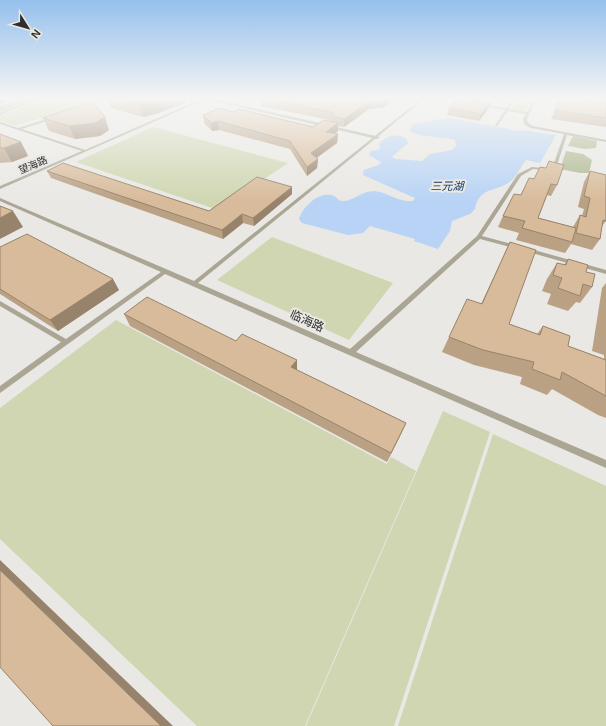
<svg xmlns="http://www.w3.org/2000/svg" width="606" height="726" font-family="Helvetica,'Noto Sans SC',sans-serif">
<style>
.green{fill:#cfd6b1}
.forest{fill:#aeb68d}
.water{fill:#b8d3f5}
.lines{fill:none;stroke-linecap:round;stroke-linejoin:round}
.lane{fill:#aba594;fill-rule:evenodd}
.street{fill:#aba594;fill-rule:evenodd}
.secondary{fill:#8d846b;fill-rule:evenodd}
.wall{fill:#baa184}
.shaded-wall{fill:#97836c}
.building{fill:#d8bb9a;stroke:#97836c}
.labels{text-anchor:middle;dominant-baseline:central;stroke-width:4;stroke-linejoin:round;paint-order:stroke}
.far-street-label{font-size:10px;fill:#302f2e;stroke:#e9e8e4}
.far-water-label{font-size:11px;font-style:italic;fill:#0e345e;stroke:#e9e8e4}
.street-label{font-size:12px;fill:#302f2e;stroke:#e9e8e4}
</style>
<rect width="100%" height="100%" fill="#e9e8e4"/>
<path class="green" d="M 45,99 L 101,99 L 44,119 L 40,118 L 15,126 L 0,121 L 0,116 Z
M 518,99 L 532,99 L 525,111 L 511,109 Z
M 153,127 L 288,163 L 218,210 L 76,162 Z
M 272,237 L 393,283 L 349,340 L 217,280 Z
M 116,320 L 387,464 L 391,457 L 416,471 L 305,726 L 197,726 L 0,539 L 0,408 Z
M 443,411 L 490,432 L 394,726 L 306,726 Z
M 493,434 L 606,486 L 606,726 L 398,726 Z"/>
<path class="forest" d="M 19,99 L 35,99 L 0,112 L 0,106 Z
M 573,136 L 597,141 L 596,148 L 585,149 L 568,146 Z
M 566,151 L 583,154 L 592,160 L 589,173 L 580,173 L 560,169 Z"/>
<path class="water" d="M 449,118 L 519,131 L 521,130 L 556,135 L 540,163 L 526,160 C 522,165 516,177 512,180 C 498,193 479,185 475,209 L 470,214 L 452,221 L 450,231 L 438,249 L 414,241 L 415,239 L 370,226 L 363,233 L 348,235 L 302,223 L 299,219 C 303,207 317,193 330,195 C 336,195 336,199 341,201 C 353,202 361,191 374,191 C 388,192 399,203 413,201 L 415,198 L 363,175 L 364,170 L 378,165 L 381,162 L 369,155 L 371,151 L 380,149 L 379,144 C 387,135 397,133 407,139 L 408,143 L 392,157 L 396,159 L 422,161 L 430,154 L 452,150 L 456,146 L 455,140 C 444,136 415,138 409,130 L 413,124 Z"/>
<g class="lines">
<path class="lane" d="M 35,99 L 40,99 L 0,115 L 0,113 Z
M 101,99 L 106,99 L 87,107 L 84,106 Z
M 201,99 L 206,99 L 0,189 L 0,186 L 82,151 L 0,124 L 0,122 L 18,128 L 53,117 L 53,119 L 22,129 L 85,150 Z
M 421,99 L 424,99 L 198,283 L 350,349 L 477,236 L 518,174 L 532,167 L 552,169 L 564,134 L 531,128 L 524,124 L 523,119 L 526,114 L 508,111 L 497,126 L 495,126 L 505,110 L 479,105 L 481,104 L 506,108 L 513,99 L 516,99 L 509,109 L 527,112 L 533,99 L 536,99 L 527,119 L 528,123 L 533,126 L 606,140 L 606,142 L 567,135 L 555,171 L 533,169 L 521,176 L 482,236 L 519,246 L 519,248 L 517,249 L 480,239 L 356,352 L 606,460 L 606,468 L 165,274 L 0,393 L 0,386 L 61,342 L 0,306 L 0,301 L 66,339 L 161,272 L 0,201 L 0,198 L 194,281 Z
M 450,99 L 457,99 L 467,102 L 465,103 Z
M 602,99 L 606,99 L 606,101 L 602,100 Z
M 527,248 L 606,270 L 606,274 L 525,251 L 525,249 Z"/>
<path class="street" d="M 204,99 L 215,99 L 380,137 L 377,139 Z"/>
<path class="secondary" d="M 2,99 L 10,99 L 0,104 L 0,100 Z"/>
</g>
<path class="wall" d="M 108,99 L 186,99 L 186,102 L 159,113 L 143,117 L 111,108 Z
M 261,99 L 395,99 L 384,107 L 369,109 L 344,127 L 338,126 L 338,131 L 335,134 L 338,134 L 337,143 L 316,158 L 318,159 L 317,168 L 307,176 L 290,149 L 219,130 L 212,131 L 204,123 L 203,115 L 233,112 L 313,127 L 330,121 L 330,120 L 261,106 Z
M 457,99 L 480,99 L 478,101 L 490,103 L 488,109 L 479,121 L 447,115 L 449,108 Z
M 606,103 L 606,127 L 551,119 L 555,110 Z
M 43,118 L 109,130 L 100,136 L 75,139 L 49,131 Z
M 0,134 L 21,142 L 28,156 L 12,162 L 0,163 Z
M 47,171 L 209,211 L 292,187 L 292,194 L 254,226 L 243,223 L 223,239 L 51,178 Z
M 590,171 L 606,221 L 602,226 L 600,239 L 592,250 L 571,244 L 565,253 L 516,240 L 519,233 L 498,227 L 503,216 L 534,179 L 557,185 L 551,196 L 547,195 L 538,218 L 573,227 L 580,215 L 582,216 L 584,209 L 578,207 L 584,182 Z
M 510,242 L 509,324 L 537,334 L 543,326 L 568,346 L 604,359 L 604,355 L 592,351 L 602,288 L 606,283 L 606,418 L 598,415 L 552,389 L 547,395 L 520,384 L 522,377 L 474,365 L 442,352 L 449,337 L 481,304 Z
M 0,247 L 119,290 L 58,331 L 0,294 Z
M 568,259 L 586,272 L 592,287 L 580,303 L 576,302 L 568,311 L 547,304 L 551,294 L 542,291 L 547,279 L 557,263 L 564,265 Z
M 124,314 L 236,341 L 297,360 L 297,370 L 406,423 L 387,462 L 130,326 Z"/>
<path class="shaded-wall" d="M 158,99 L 186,99 L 186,102 L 159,113 L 143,117 L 139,104 Z
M 380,99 L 395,99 L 384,107 L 369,109 L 344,127 L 344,119 L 370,101 Z
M 490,103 L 488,109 L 479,121 L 481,114 Z
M 105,117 L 109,130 L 100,136 L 75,139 L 69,126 Z
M 218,121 L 219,130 L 212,131 L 211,123 Z
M 338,123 L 338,131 L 326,140 L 326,132 Z
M 338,134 L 337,143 L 311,162 L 311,153 Z
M 21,142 L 28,156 L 12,162 L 4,148 Z
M 318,159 L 317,168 L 307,176 L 307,167 Z
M 292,187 L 292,194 L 254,226 L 253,218 Z
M 13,211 L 23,227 L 0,239 L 0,218 Z
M 242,214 L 243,223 L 223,239 L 222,230 Z
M 113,279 L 119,290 L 58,331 L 50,320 Z
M 297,360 L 297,371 L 291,367 Z
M 406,423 L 402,432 L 387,462 L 391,453 Z
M 0,560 L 173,726 L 161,726 L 0,570 Z"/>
<path class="building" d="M 120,99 L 158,99 L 139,104 Z
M 269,99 L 380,99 L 370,101 L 344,119 L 330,115 L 335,113 Z
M 457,99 L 474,99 L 473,100 L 490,103 L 481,114 L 449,108 Z
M 560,99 L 586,99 L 606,103 L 606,118 L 555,110 Z
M 92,101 L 105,117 L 95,123 L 69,126 L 43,118 Z
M 220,108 L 233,112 L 239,109 L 313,127 L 324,120 L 338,123 L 326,132 L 338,134 L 311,153 L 318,159 L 307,167 L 290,141 L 218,121 L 211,123 L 203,115 Z
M 0,134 L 21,142 L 4,148 L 0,148 Z
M 549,161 L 564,165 L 557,185 L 551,184 L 538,218 L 576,228 L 572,242 L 522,228 L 525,221 L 503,216 L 514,194 L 521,195 L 529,178 L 534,179 L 540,167 L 546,168 Z
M 63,163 L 209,211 L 257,177 L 292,187 L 253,218 L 242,214 L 222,230 L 47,171 Z
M 590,171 L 606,175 L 606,221 L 603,220 L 600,239 L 576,233 L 580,215 L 586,217 L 590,198 L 584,196 Z
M 0,206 L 13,211 L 0,218 Z
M 27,234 L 113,279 L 50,320 L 0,289 L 0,247 Z
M 510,242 L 536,250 L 509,324 L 540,335 L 543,326 L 570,336 L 568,346 L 606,360 L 606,396 L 562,372 L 560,380 L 532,369 L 534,362 L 483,350 L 449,337 L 467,299 L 482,304 Z
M 568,259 L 588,265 L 586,272 L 595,274 L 592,287 L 583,284 L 580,296 L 558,288 L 562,278 L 553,275 L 557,263 L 566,265 Z
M 147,297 L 236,341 L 242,334 L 297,360 L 291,367 L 406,423 L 391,453 L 124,314 Z
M 0,570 L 161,726 L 53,726 L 0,667 Z"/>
<linearGradient id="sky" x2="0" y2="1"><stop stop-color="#95c0ed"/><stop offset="0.49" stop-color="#f5f5f3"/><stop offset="1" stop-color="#f5f5f3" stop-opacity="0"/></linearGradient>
<rect width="606" height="201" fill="url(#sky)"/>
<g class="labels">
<g class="far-street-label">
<text transform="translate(33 165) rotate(-23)">望海路</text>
</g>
<g class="far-water-label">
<text x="447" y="186">三元湖</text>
</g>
<g class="street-label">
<text transform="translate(307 321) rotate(24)">临海路</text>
</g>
</g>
<g transform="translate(28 28) rotate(127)" stroke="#e9e8e4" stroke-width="3" paint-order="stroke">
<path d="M0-3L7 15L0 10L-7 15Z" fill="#302f2e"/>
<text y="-6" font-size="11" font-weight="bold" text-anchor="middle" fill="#302f2e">N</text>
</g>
</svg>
